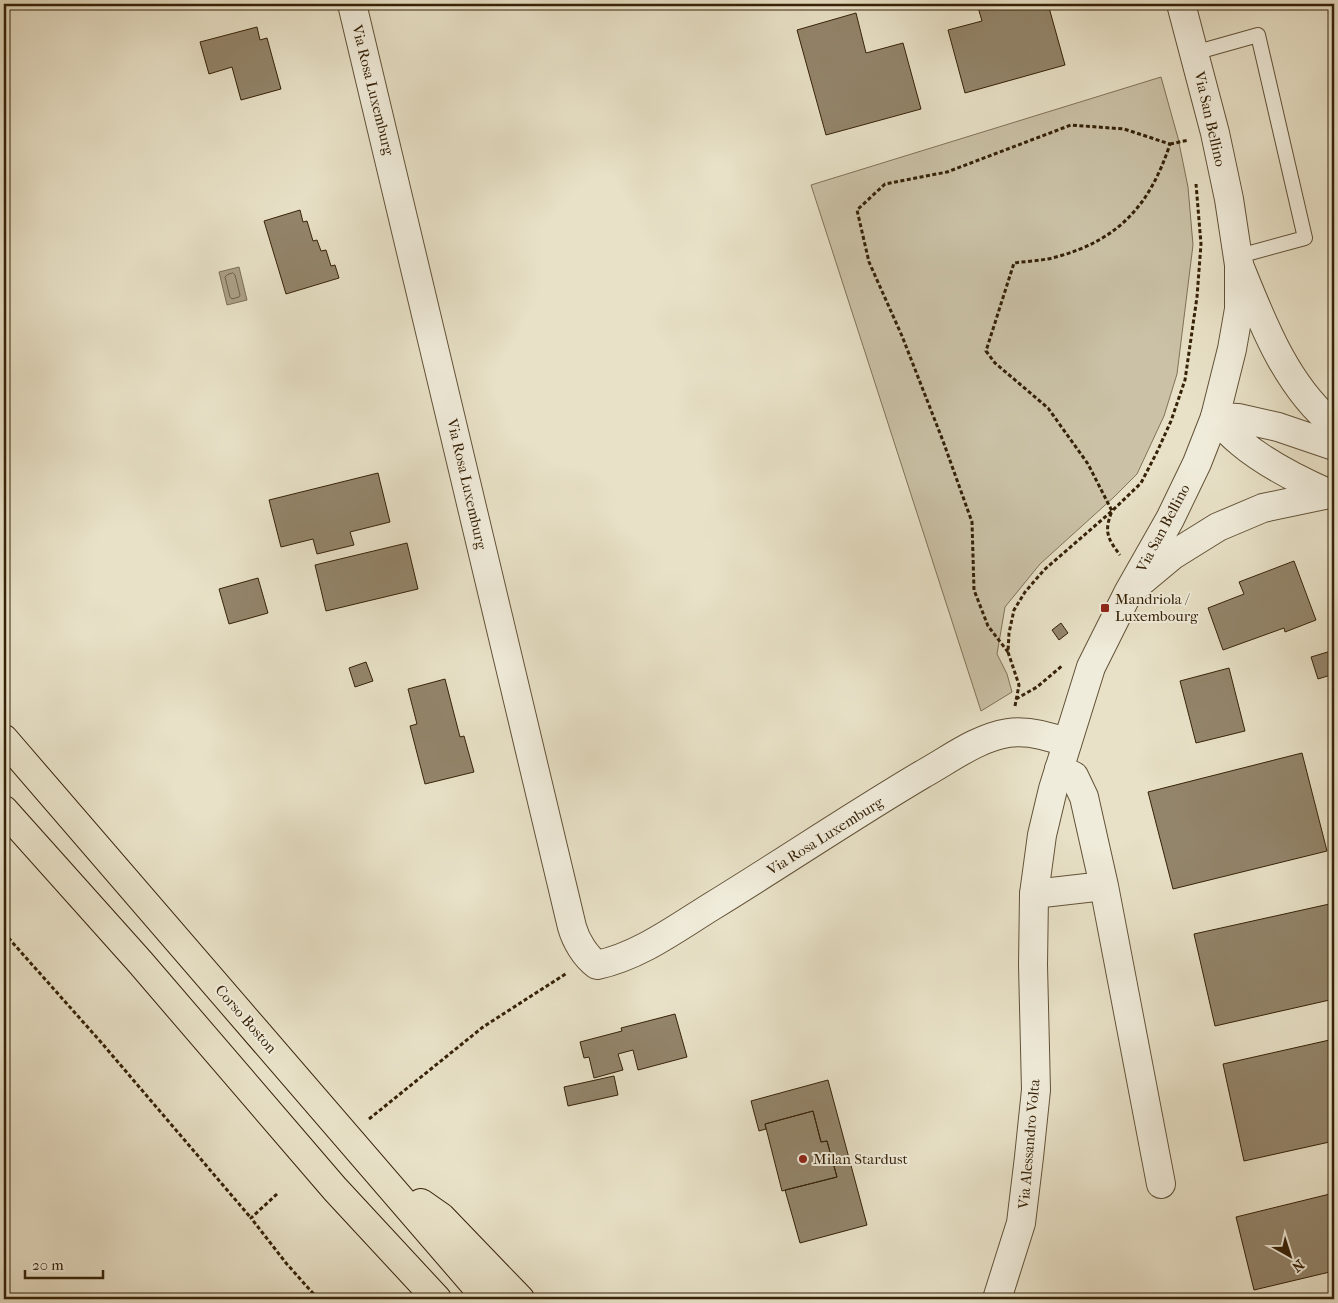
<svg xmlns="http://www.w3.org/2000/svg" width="1338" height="1303" font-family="'IM FELL French Canon',serif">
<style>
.green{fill:#cac1a6;stroke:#807256}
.water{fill:#aba086;stroke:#7c6e53}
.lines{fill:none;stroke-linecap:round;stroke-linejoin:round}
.shore{stroke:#706146;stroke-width:1}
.building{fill:#93856b;stroke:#362207}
.service-casing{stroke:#625237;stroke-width:16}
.minor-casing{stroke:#625237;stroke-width:30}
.tertiary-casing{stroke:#625237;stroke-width:30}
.trunk-casing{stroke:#362207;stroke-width:30}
.path{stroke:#362207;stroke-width:3;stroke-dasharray:4 2.5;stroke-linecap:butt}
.service{stroke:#f0ecdb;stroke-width:14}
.minor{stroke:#f0ecdb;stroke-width:28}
.tertiary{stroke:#f0ecdb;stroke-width:28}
.trunk{stroke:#e8e1c7;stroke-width:28}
.poi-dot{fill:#8f2418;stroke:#f0ecdb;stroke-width:2}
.labels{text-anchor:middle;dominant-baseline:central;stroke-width:4;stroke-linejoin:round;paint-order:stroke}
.street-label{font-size:15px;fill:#362207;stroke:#f0ecdb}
.poi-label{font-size:15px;fill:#362207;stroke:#f0ecdb;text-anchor:start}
</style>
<rect width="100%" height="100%" fill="#e8e1c7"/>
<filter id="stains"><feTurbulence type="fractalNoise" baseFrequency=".004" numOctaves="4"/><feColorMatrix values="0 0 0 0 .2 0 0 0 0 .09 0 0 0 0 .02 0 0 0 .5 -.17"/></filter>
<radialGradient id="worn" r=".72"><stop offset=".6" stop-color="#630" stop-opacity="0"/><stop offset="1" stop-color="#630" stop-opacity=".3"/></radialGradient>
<path class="green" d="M 1161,77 L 1178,138 L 1188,187 L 1193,245 L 1177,374 L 1164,416 L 1137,474 L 1114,497 L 1040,564 L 1005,607 L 997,654 L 1007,674 L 1012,692 L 981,711 L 811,185 Z"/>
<path class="water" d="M 239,267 L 247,300 L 227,305 L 219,272 Z"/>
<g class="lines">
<path class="shore" d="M 233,273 L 235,275 L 240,295 L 239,297 L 232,299 L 230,297 L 225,277 L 227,275 Z"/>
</g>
<path class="building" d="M 977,4 L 1048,4 L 1065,65 L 965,93 L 948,30 L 982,21 Z
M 856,13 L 866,53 L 903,43 L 921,109 L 826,135 L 797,30 Z
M 257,27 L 260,40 L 267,38 L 281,89 L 241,100 L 232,67 L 209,74 L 200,42 Z
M 300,210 L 303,222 L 307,221 L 313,241 L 317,240 L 321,251 L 326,250 L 331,266 L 335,265 L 339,278 L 286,294 L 264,221 Z
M 378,473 L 390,522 L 350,532 L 354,545 L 317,554 L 313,539 L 281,547 L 269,500 Z
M 407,543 L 418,589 L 326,611 L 315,565 Z
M 1294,561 L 1316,620 L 1285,632 L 1284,628 L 1223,650 L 1208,608 L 1244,594 L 1239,582 Z
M 258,578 L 268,613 L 229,624 L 219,589 Z
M 1061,623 L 1068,633 L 1059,640 L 1052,630 Z
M 1331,651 L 1334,660 L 1334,674 L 1318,679 L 1311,657 Z
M 366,662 L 373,681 L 355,687 L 349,668 Z
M 1229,668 L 1245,731 L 1196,743 L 1180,681 Z
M 445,679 L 460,737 L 464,736 L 474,772 L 425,784 L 410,726 L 417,724 L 408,689 Z
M 1302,753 L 1327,851 L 1173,889 L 1148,792 Z
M 1334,903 L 1334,999 L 1215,1026 L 1194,934 Z
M 675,1014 L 687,1057 L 638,1070 L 633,1050 L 618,1054 L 623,1070 L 594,1078 L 589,1057 L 584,1058 L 580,1042 L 622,1031 L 621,1028 Z
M 1334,1039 L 1334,1141 L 1244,1161 L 1223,1064 Z
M 614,1076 L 618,1095 L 568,1106 L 564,1087 Z
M 828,1080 L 867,1225 L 800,1243 L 785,1190 L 837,1177 L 827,1141 L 821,1142 L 813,1111 L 765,1124 L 766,1129 L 759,1131 L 751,1101 Z
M 813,1111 L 821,1142 L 827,1141 L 837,1177 L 782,1191 L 765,1124 Z
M 1334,1193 L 1334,1271 L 1254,1290 L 1236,1217 Z"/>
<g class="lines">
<defs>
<path id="service" d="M 1194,53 L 1258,35 L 1305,238 L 1239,256"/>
<path id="minor" d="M 352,4 L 572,927 C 576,941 585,956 597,965 C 640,956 678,927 714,905 C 784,862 852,816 923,774 C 950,759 977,738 1008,733 C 1028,730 1049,736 1067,743
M 1239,265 C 1262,322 1286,386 1334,425
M 1215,417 C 1223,426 1231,435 1240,442 C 1266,464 1298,480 1330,494
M 1215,417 L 1238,418 L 1278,427 L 1334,446
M 1131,590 L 1173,555 L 1218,527 L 1263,508 L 1334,493
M 1059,769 L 1074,776 L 1084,797 L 1104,886 L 1161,1184
M 1034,894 L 1104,886"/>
<path id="tertiary" d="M 997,1299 L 1021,1223 L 1029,1157 L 1036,1090 L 1033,965 L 1034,894 L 1042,835 L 1053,789 L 1091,667 L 1128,593 L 1170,519 L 1197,463 L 1215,417 L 1232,349 L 1239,309 L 1239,265 L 1229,199 L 1215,133 L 1181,4"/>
<path id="trunk" d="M 4,739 L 487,1299
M 4,810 L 140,962 L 335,1189 L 437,1299
M 421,1203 L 441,1217 L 520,1299"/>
</defs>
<use href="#service" class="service-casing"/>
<use href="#minor" class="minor-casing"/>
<use href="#tertiary" class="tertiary-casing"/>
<use href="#trunk" class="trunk-casing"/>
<path class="path" d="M 1170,144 L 1189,140
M 1008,652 L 988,626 L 974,590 L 972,522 L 943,441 L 902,336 L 869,262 L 857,210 L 885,184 L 947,172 L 1071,125 L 1124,129 L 1170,144 C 1150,205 1119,240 1056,257 C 1042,261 1027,261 1014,263 L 986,351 L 995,363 L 1048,408 L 1088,464 L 1112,511 C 1104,531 1107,538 1120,555
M 1016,699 L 1037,687 L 1063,665
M 1015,706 L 1019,685 L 1008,652 L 1009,633 L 1014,610 L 1025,592 L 1044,570 L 1112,511 L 1141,483 L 1157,452 L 1171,421 L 1185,380 L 1197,297 L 1201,244 L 1196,184
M 4,933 L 100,1041 L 251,1218
M 369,1119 L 483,1027 L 567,973
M 277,1194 L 251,1218 L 286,1263 L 318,1299"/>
<use href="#service" class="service"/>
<use href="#minor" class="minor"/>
<use href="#tertiary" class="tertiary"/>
<use href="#trunk" class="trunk"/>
</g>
<g class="poi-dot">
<rect x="1100" y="603" width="10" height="10" rx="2.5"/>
<circle cx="803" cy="1159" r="5"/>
</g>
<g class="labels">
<g class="street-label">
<text transform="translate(373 90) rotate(76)">Via Rosa Luxemburg</text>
<text transform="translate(1210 119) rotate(77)">Via San Bellino</text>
<text transform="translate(467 484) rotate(77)">Via Rosa Luxemburg</text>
<text transform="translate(1163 528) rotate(-62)">Via San Bellino</text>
<text transform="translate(825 836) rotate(-32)">Via Rosa Luxemburg</text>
<text transform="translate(246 1019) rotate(49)">Corso Boston</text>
<text transform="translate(1029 1144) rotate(-85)">Via Alessandro Volta</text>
</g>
<g class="poi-label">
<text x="1115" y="599">Mandriola /<tspan x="1115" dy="17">Luxembourg</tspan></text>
<text x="813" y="1159">Milan Stardust</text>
</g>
</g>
<rect width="1338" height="1303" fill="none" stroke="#e8e1c7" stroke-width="20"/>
<rect x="5" y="5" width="1328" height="1293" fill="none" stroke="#362207" stroke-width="2.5"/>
<rect x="10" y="10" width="1318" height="1283" fill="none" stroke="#362207"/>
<g transform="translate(1290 1256) rotate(141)" stroke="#f0ecdb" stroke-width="4" paint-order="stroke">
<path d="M0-4L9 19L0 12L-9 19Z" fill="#362207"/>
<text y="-8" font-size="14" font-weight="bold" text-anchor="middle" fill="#362207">N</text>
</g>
<path d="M25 1270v8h78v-8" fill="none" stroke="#362207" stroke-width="2.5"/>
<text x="32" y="1270" font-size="15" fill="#362207" stroke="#f0ecdb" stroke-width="4" paint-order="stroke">20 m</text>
<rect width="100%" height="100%" filter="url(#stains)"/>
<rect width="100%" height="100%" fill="url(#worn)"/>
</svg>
